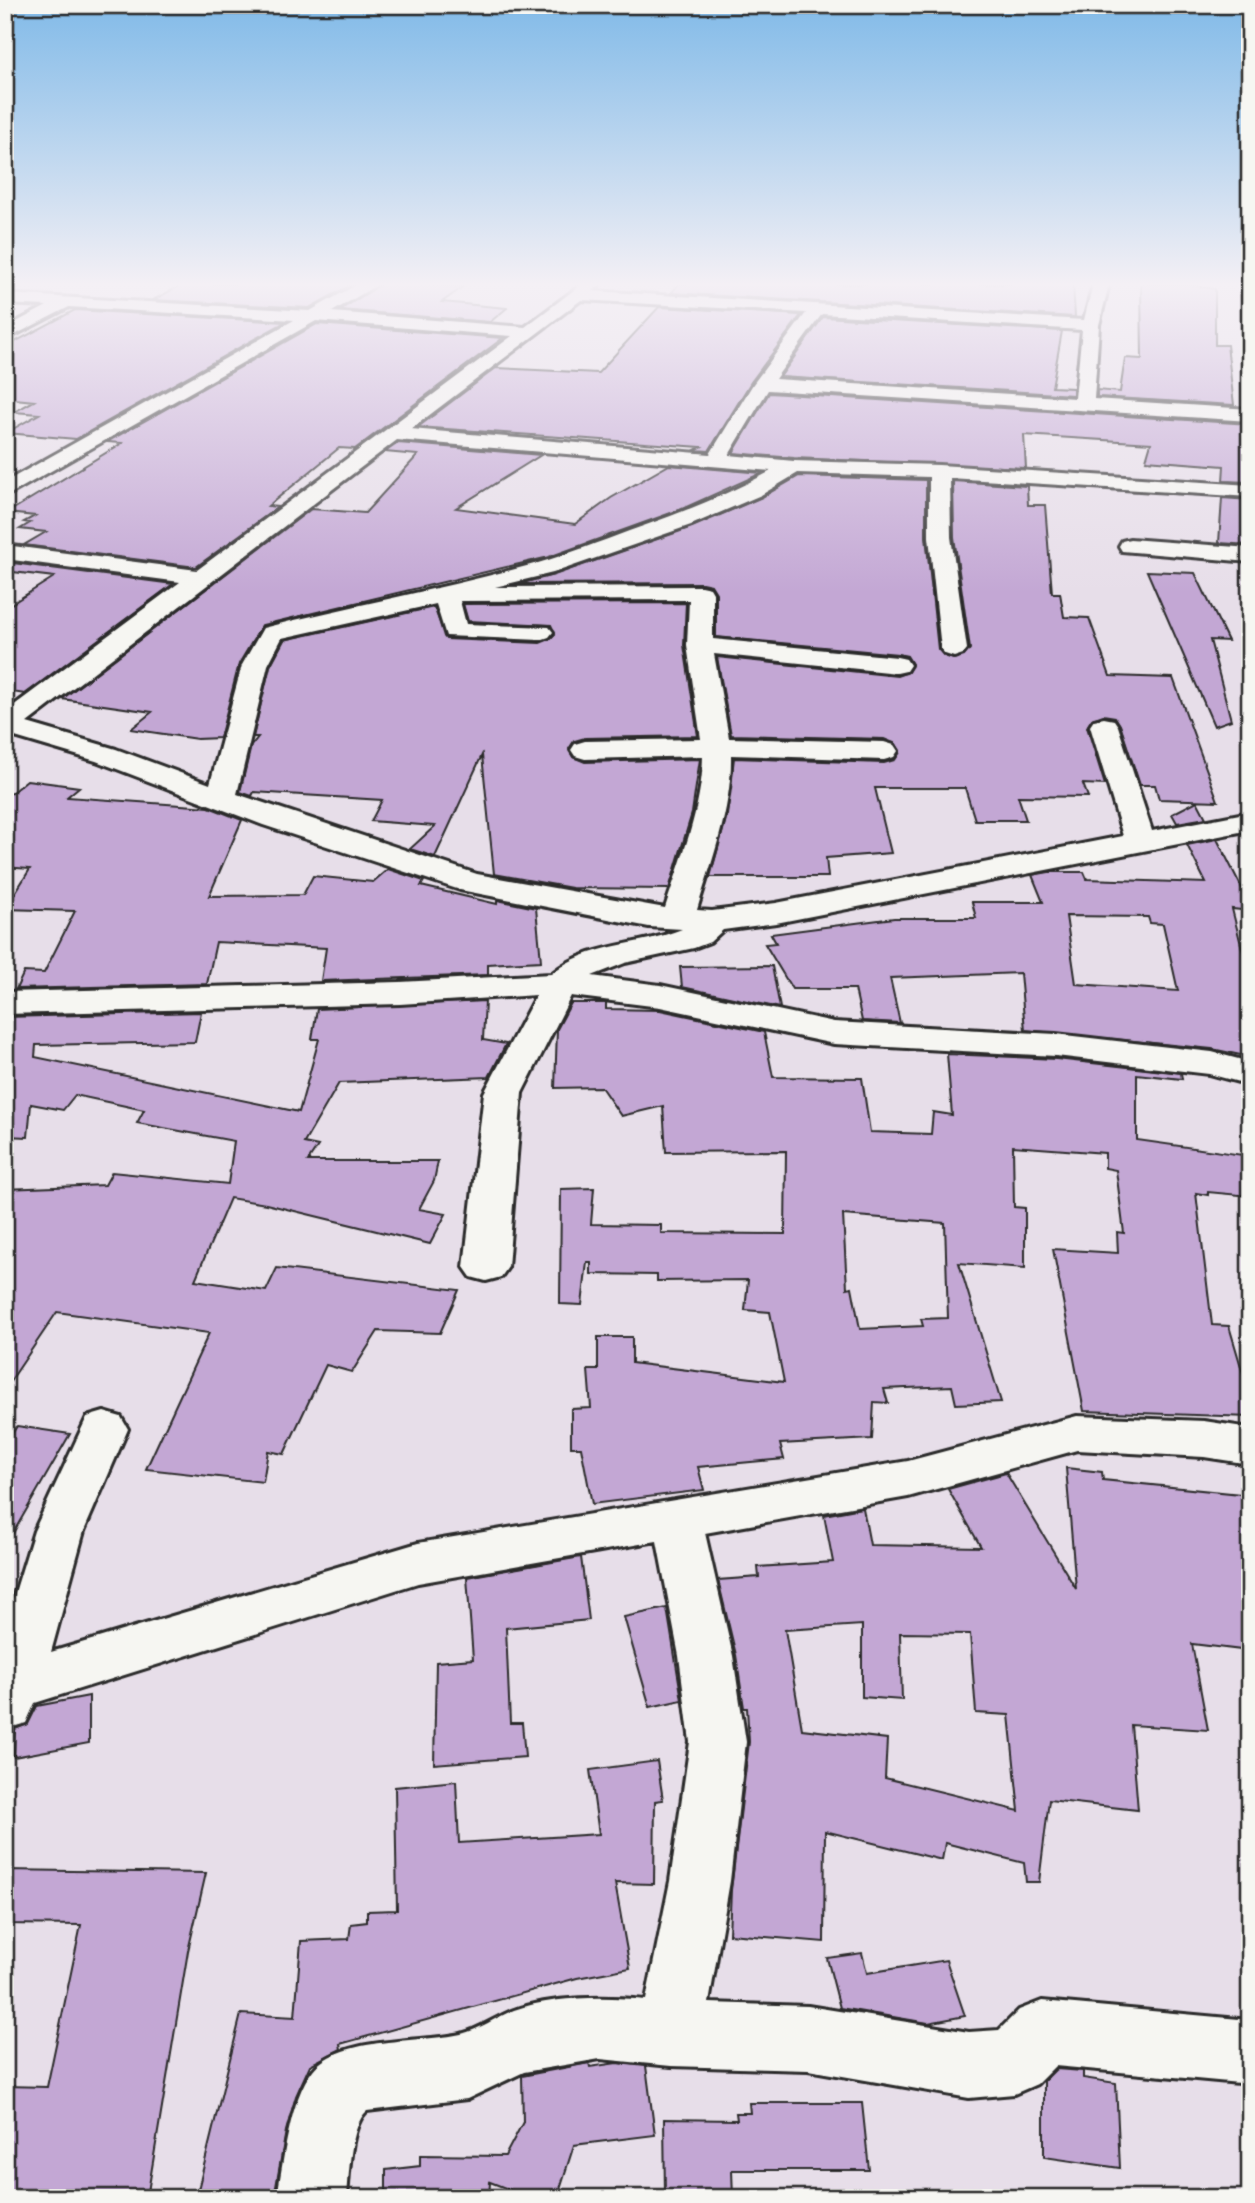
<svg xmlns="http://www.w3.org/2000/svg" width="1255" height="2203" font-family="'Indie Flower',sans-serif">
<style>
.building{fill:#c3a7d4;stroke:#2b2b2b;stroke-width:2;fill-rule:evenodd}
.lines{fill:none;stroke-linecap:round;stroke-linejoin:round}
.minor-casing{stroke:#2b2b2b;stroke-width:6}
.minor{fill:#f6f6f2;fill-rule:evenodd}
</style>
<rect width="100%" height="100%" fill="#e7dee9"/>
<filter id="ink" filterUnits="userSpaceOnUse"><feTurbulence type="fractalNoise" baseFrequency=".0143" numOctaves="2"/><feDisplacementMap in="SourceGraphic" scale="14" xChannelSelector="R" yChannelSelector="G"/><feConvolveMatrix kernelMatrix="1 2 1 2 8 2 1 2 1" color-interpolation-filters="sRGB"/></filter>
<g filter="url(#ink)">
<path class="building" d="M 183,284 L 352,284 L 309,308 L 153,300 Z
M 381,284 L 463,287 L 442,302 L 507,308 L 490,322 L 340,310 Z
M 679,284 L 1073,284 L 1075,317 L 671,293 Z
M 1141,284 L 1185,284 L 1215,289 L 1215,345 L 1227,345 L 1234,405 L 1097,397 L 1097,390 L 1120,392 L 1125,358 L 1142,359 Z
M 659,307 L 801,315 L 751,382 L 709,451 L 695,450 L 701,447 L 418,427 L 496,368 L 598,373 Z
M 75,310 L 285,322 L 76,439 L 6,433 L 39,414 L 14,412 L 34,401 L 5,398 L 5,347 Z
M 823,317 L 1062,331 L 1052,387 L 1073,388 L 1073,395 L 780,377 Z
M 317,324 L 503,338 L 355,449 L 339,448 L 268,506 L 278,507 L 196,567 L 24,545 L 46,532 L 20,529 L 30,523 L 24,522 L 35,516 L 7,513 L 122,443 L 107,442 Z
M 769,393 L 1250,424 L 1250,482 L 1223,481 L 1224,466 L 1146,460 L 1151,443 L 1024,435 L 1026,468 L 794,458 L 733,453 Z
M 398,443 L 541,455 L 456,508 L 575,524 L 611,498 L 669,465 L 762,473 L 682,509 L 549,557 L 262,625 L 239,664 L 220,738 L 197,739 L 131,729 L 152,712 L 62,699 L 311,509 L 365,513 L 418,455 L 385,452 Z
M 799,476 L 926,480 L 926,537 L 938,649 L 944,656 L 953,659 L 964,656 L 970,649 L 954,537 L 953,481 L 1027,486 L 1028,505 L 1045,505 L 1052,593 L 1060,593 L 1064,617 L 1089,618 L 1110,676 L 1173,678 L 1218,801 L 1159,799 L 1155,785 L 1140,785 L 1120,725 L 1115,717 L 1103,715 L 1092,719 L 1087,727 L 1105,785 L 1083,784 L 1088,797 L 1018,796 L 1026,820 L 975,820 L 965,788 L 875,788 L 891,853 L 826,858 L 828,877 L 710,877 L 727,815 L 734,758 L 884,763 L 895,760 L 900,752 L 896,744 L 884,739 L 731,735 L 717,657 L 897,676 L 908,672 L 912,664 L 907,656 L 898,654 L 716,637 L 716,593 L 711,585 L 702,583 L 518,584 L 554,575 L 692,527 L 762,497 Z
M 1222,498 L 1250,500 L 1250,545 L 1219,543 Z
M 5,562 L 173,584 L 25,694 L 5,691 L 5,608 L 54,577 L 5,571 Z
M 1147,571 L 1195,573 L 1228,641 L 1210,640 L 1231,720 L 1214,726 Z
M 686,603 L 684,645 L 698,736 L 585,738 L 574,741 L 569,749 L 573,757 L 585,762 L 700,759 L 692,813 L 669,889 L 572,888 L 494,874 L 482,755 L 435,857 L 410,849 L 435,826 L 371,821 L 382,800 L 254,792 L 252,796 L 240,792 L 251,746 L 258,737 L 253,737 L 270,666 L 284,640 L 434,607 L 446,639 L 540,643 L 550,639 L 555,634 L 551,625 L 468,621 L 463,604 Z
M 27,780 L 79,787 L 67,797 L 209,807 L 242,820 L 209,896 L 303,895 L 313,876 L 373,882 L 388,869 L 424,881 L 421,886 L 497,904 L 497,900 L 536,908 L 541,961 L 488,964 L 488,975 L 321,981 L 326,948 L 216,942 L 207,984 L 16,989 L 24,972 L 44,973 L 75,911 L 5,909 L 30,869 L 5,867 L 5,798 Z
M 1197,801 L 1206,818 L 1177,823 L 1172,814 Z
M 1217,839 L 1250,904 L 1250,911 L 1232,909 L 1250,980 L 1250,1057 L 1212,1049 L 1025,1030 L 1020,973 L 890,978 L 900,1023 L 862,1021 L 855,989 L 792,989 L 765,944 L 776,943 L 771,934 L 894,918 L 976,918 L 972,902 L 1043,902 L 1032,875 L 1049,872 L 1084,872 L 1087,879 L 1206,883 L 1187,845 ZM 1066,916 L 1148,917 L 1150,923 L 1163,924 L 1178,991 L 1076,984 Z
M 772,966 L 780,1008 L 682,987 L 680,967 Z
M 485,1001 L 483,1040 L 506,1044 L 489,1077 L 339,1083 L 304,1143 L 318,1146 L 308,1161 L 438,1161 L 434,1181 L 419,1209 L 446,1214 L 430,1244 L 266,1204 L 230,1198 L 195,1280 L 266,1291 L 277,1268 L 459,1290 L 440,1333 L 378,1331 L 352,1372 L 326,1365 L 284,1454 L 268,1451 L 263,1482 L 146,1469 L 209,1333 L 57,1312 L 5,1389 L 5,1189 L 105,1185 L 112,1172 L 228,1184 L 234,1141 L 137,1123 L 144,1110 L 75,1095 L 63,1110 L 31,1104 L 28,1137 L 5,1136 L 5,1017 L 201,1012 L 195,1042 L 36,1045 L 35,1057 L 299,1112 L 319,1039 L 312,1039 L 317,1009 Z
M 571,1003 L 606,1003 L 606,1009 L 660,1010 L 764,1032 L 773,1077 L 862,1078 L 870,1132 L 931,1134 L 933,1112 L 952,1115 L 947,1054 L 1056,1059 L 1181,1073 L 1182,1079 L 1137,1074 L 1137,1140 L 1250,1156 L 1250,1196 L 1208,1192 L 1208,1195 L 1196,1193 L 1212,1325 L 1229,1326 L 1250,1397 L 1250,1417 L 1084,1411 L 1053,1249 L 1118,1253 L 1117,1232 L 1124,1233 L 1116,1170 L 1105,1168 L 1105,1153 L 1013,1146 L 1014,1207 L 1025,1208 L 1025,1268 L 959,1263 L 1001,1402 L 956,1404 L 952,1386 L 884,1389 L 888,1403 L 874,1402 L 872,1439 L 780,1444 L 784,1459 L 698,1467 L 704,1490 L 592,1504 L 581,1447 L 571,1447 L 571,1409 L 591,1408 L 588,1370 L 598,1370 L 598,1337 L 632,1337 L 632,1363 L 784,1382 L 770,1312 L 745,1310 L 748,1280 L 657,1281 L 657,1275 L 591,1274 L 591,1262 L 587,1262 L 582,1305 L 560,1304 L 561,1189 L 594,1188 L 591,1224 L 661,1225 L 661,1233 L 785,1234 L 786,1151 L 666,1152 L 663,1106 L 621,1116 L 601,1087 L 555,1088 L 557,1029 ZM 843,1215 L 945,1223 L 948,1318 L 921,1319 L 923,1326 L 860,1329 L 852,1287 L 847,1288 Z
M 17,1426 L 70,1434 L 5,1547 L 5,1445 Z
M 1066,1468 L 1102,1472 L 1103,1480 L 1250,1495 L 1250,1651 L 1192,1644 L 1208,1730 L 1131,1725 L 1138,1810 L 1049,1800 L 1039,1882 L 1026,1882 L 1024,1863 L 945,1843 L 942,1860 L 825,1831 L 824,1942 L 729,1934 L 731,1890 L 749,1742 L 747,1708 L 744,1708 L 736,1655 L 718,1580 L 759,1577 L 758,1567 L 833,1562 L 824,1515 L 856,1509 L 863,1508 L 870,1545 L 981,1547 L 948,1489 L 1006,1473 L 1076,1589 ZM 862,1625 L 862,1697 L 902,1700 L 900,1633 L 970,1634 L 976,1713 L 1009,1715 L 1019,1811 L 885,1778 L 887,1739 L 802,1729 L 785,1630 Z
M 581,1557 L 589,1620 L 506,1628 L 510,1723 L 522,1723 L 525,1757 L 434,1764 L 436,1662 L 473,1659 L 467,1577 Z
M 667,1608 L 682,1700 L 650,1707 L 624,1617 Z
M 89,1696 L 89,1743 L 14,1757 L 15,1729 L 28,1724 L 37,1706 Z
M 657,1761 L 663,1800 L 655,1801 L 654,1884 L 615,1883 L 630,1968 L 577,1978 L 340,2044 L 341,2049 L 310,2065 L 296,2096 L 286,2131 L 274,2198 L 196,2198 L 241,2014 L 295,2017 L 301,1941 L 349,1939 L 351,1924 L 367,1922 L 367,1911 L 397,1910 L 395,1787 L 456,1781 L 459,1843 L 599,1834 L 590,1770 Z
M 5,1870 L 206,1873 L 188,1951 L 147,2198 L 5,2198 L 5,2086 L 47,2087 L 81,1925 L 5,1924 Z
M 862,1953 L 867,1973 L 946,1960 L 965,2016 L 928,2023 L 840,2008 L 827,1958 Z
M 589,2063 L 590,2067 L 617,2063 L 646,2066 L 655,2135 L 574,2145 L 557,2198 L 531,2198 L 490,2182 L 489,2198 L 386,2198 L 386,2170 L 420,2166 L 420,2155 L 505,2156 L 523,2122 L 522,2076 Z
M 1056,2069 L 1083,2071 L 1083,2078 L 1116,2083 L 1120,2168 L 1044,2157 L 1044,2081 Z
M 749,2103 L 862,2103 L 869,2170 L 732,2170 L 733,2198 L 683,2198 L 683,2195 L 665,2194 L 664,2119 L 737,2120 L 736,2113 L 750,2113 Z"/>
<g class="lines">
<defs>
<path id="minor" d="M 358,284 L 378,284 L 332,312 L 525,327 L 582,284 L 600,284 L 593,291 L 1084,320 L 1093,284 L 1109,284 L 1099,325 L 1094,399 L 1250,409 L 1250,421 L 768,390 L 729,455 L 794,461 L 939,465 L 1250,485 L 1250,497 L 950,478 L 951,537 L 967,649 L 963,654 L 954,657 L 945,654 L 941,649 L 929,537 L 929,477 L 798,473 L 761,495 L 691,525 L 553,573 L 495,587 L 701,586 L 710,588 L 713,593 L 713,639 L 897,657 L 906,659 L 910,665 L 906,671 L 897,673 L 714,654 L 729,738 L 884,742 L 894,745 L 898,751 L 894,757 L 884,760 L 731,755 C 732,808 712,860 697,910 L 712,911 L 776,903 L 1123,836 L 1090,726 L 1094,720 L 1104,718 L 1114,720 L 1118,726 L 1152,831 L 1250,812 L 1250,830 L 776,923 L 723,930 L 710,942 L 694,948 L 625,963 L 592,976 L 660,985 L 834,1022 L 1056,1034 L 1212,1052 L 1250,1062 L 1250,1085 L 1209,1074 L 1056,1056 L 834,1044 L 660,1007 L 571,996 L 522,1093 L 508,1267 L 501,1277 L 486,1281 L 471,1277 L 464,1267 L 484,1093 L 536,995 L 400,1004 L 5,1014 L 5,992 L 400,982 L 551,974 C 590,942 638,947 682,929 L 649,927 L 460,890 L 263,825 L 96,761 L 5,734 L 5,712 L 180,582 L 5,559 L 5,545 L 197,570 L 512,336 L 316,321 L 5,497 L 5,482 L 294,320 L 69,307 L 5,340 L 5,328 L 47,306 L 5,304 L 5,294 L 310,311 ZM 581,300 L 806,313 L 753,384 L 710,454 L 411,429 ZM 822,314 L 1082,330 L 1075,398 L 775,379 ZM 397,440 L 771,471 C 726,496 677,514 629,531 C 599,542 569,554 538,563 C 447,588 354,605 263,628 L 242,665 L 210,784 L 116,749 L 27,723 ZM 689,600 L 687,645 L 701,739 L 585,741 L 575,744 L 571,750 L 575,756 L 585,759 L 703,756 C 702,808 681,859 665,908 L 477,874 L 237,794 L 268,665 L 282,638 L 436,604 L 446,636 L 540,640 L 549,637 L 553,632 L 549,627 L 466,624 L 460,601 Z
M 1130,539 L 1250,548 L 1250,562 L 1122,551 L 1119,546 L 1122,541 Z
M 104,1412 L 121,1417 L 128,1429 L 84,1531 L 51,1652 L 418,1543 L 908,1461 L 1077,1416 L 1204,1421 L 1250,1428 L 1250,1464 L 1204,1457 L 1077,1450 L 908,1497 L 705,1533 L 733,1656 L 746,1742 L 730,1881 L 709,2003 L 808,2006 L 969,2032 L 999,2030 L 1019,2010 L 1042,2001 L 1250,2020 L 1250,2084 L 1055,2066 L 1037,2084 L 1014,2094 L 969,2098 L 808,2070 L 671,2066 L 600,2059 L 524,2072 L 467,2099 L 367,2111 C 350,2125 349,2176 347,2198 L 277,2198 C 283,2163 290,2098 313,2070 C 341,2036 421,2043 461,2034 C 479,2030 496,2017 514,2010 C 552,1996 606,1996 646,2000 L 670,1881 L 690,1742 L 679,1656 L 657,1541 L 418,1583 L 35,1703 L 26,1723 L 6,1729 L 5,1625 L 34,1531 L 87,1417 Z"/>
</defs>
<use href="#minor" class="minor-casing"/>
<use href="#minor" class="minor"/>
</g>
</g>
<linearGradient id="sky" x2="0" y2="1"><stop stop-color="#81bae8"/><stop offset="0.48" stop-color="#f4f0f5"/><stop offset="1" stop-color="#f4f0f5" stop-opacity="0"/></linearGradient>
<rect width="1255" height="593" fill="url(#sky)"/>
<rect width="1255" height="2203" fill="none" stroke="#f6f6f2" stroke-width="28"/>
<rect x="14" y="14" width="1227" height="2175" fill="none" stroke="#2b2b2b" stroke-width="2.5" filter="url(#ink)"/>
</svg>
